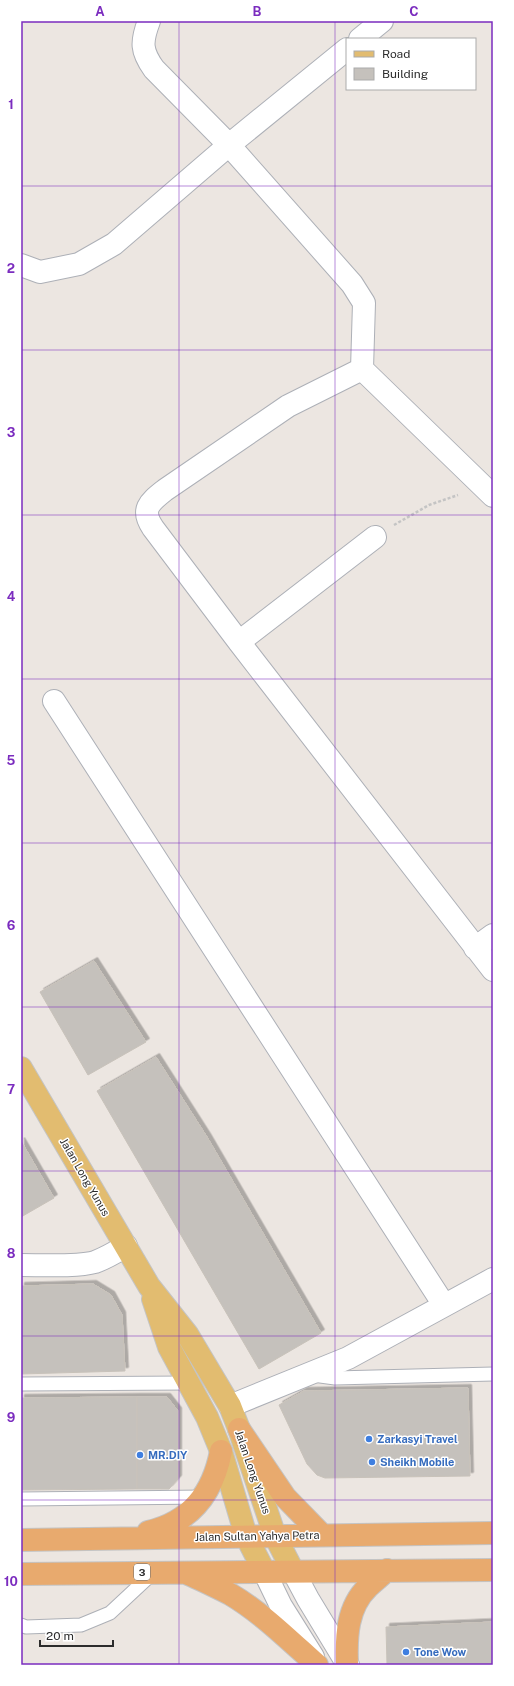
<svg xmlns="http://www.w3.org/2000/svg" width="514" height="1686" font-family="'Public Sans',sans-serif">
<style>
.building{fill:#c5c1bc;stroke:#c8c2ba;filter:url(#shadow)}
.lines{fill:none;stroke-linecap:round;stroke-linejoin:round}
.service-casing{stroke:#adb0b7;stroke-width:15}
.minor-casing{stroke:#adb0b7;stroke-width:24}
.secondary-casing{stroke:#adb0b7;stroke-width:24}
.primary-casing{stroke:#c4c4c4;stroke-width:24}
.trunk-casing{stroke:#c4c4c4;stroke-width:24}
.path{stroke:#c4c4c4;stroke-width:2.5;stroke-dasharray:3 2;stroke-linecap:butt}
.service{stroke:#fff;stroke-width:13}
.minor{stroke:#fff;stroke-width:22}
.secondary{stroke:#fff;stroke-width:22}
.primary{stroke:#e2bc70;stroke-width:22}
.trunk{stroke:#e8aa6e;stroke-width:22}
.grid{fill:none;stroke:#7b2cbf;stroke-width:1;stroke-opacity:0.55}
.shop-dot{fill:#3f7fe0;stroke:#fff;stroke-width:1.5}
.labels{text-anchor:middle;dominant-baseline:central;stroke-width:3;stroke-linejoin:round;paint-order:stroke}
.shield{fill:#fff;stroke:#6b6b6b;stroke-width:1}
.shield-label{font-size:10px;font-weight:bold;fill:#2c2c2c}
.street-label{font-size:11px;fill:#2c2c2c;stroke:#fff}
.shop-label{font-size:11px;font-weight:bold;fill:#366cbe;stroke:#fff;text-anchor:start}
.neatline{fill:none;stroke:#7b2cbf;stroke-width:1.5}
.grid-label{font-size:13px;text-anchor:middle;font-weight:bold;fill:#7b2cbf}
</style>
<defs>
<filter id="shadow"><feDropShadow dx="3.5" dy="-3.5" stdDeviation="0" flood-color="#0004"/></filter>
</defs>
<rect width="100%" height="100%" fill="#ece6e1"/>
<path class="building" d="M 94,961 L 146,1042 L 88,1075 L 40,992 Z
M 156,1057 L 207,1137 L 321,1333 L 259,1369 L 97,1091 Z
M 21,1141 L 54,1198 L 21,1217 Z
M 93,1284 L 111,1295 L 122,1315 L 125,1371 L 21,1374 L 21,1286 Z
M 468,1388 L 470,1476 L 325,1478 L 317,1475 L 307,1464 L 279,1405 L 304,1391 Z
M 137,1397 L 137,1489 L 21,1490 L 21,1398 Z
M 137,1397 L 167,1397 L 178,1411 L 178,1479 L 169,1489 L 137,1489 Z
M 493,1622 L 493,1665 L 387,1665 L 386,1627 Z"/>
<g class="lines">
<defs>
<path id="service" d="M 313,1375 L 335,1378 L 493,1374
M 21,1384 L 189,1383
M 21,1499 L 204,1497
M 21,1625 L 26,1627 L 81,1625 L 110,1613 L 154,1572"/>
<path id="minor" d="M 149,21 C 141,42 141,51 154,69 L 229,145 L 352,284 L 364,303 L 362,369 L 288,406 L 165,490 C 150,502 140,509 153,528 L 239,642 L 493,970
M 360,39 L 382,21
M 21,265 L 40,272 L 79,264 L 114,244 L 229,145 L 347,49
M 362,369 L 493,496
M 239,642 L 375,537
M 54,701 L 444,1305
M 475,948 L 493,935
M 21,1265 C 41,1265 77,1267 95,1262 C 106,1258 116,1252 126,1246
M 230,1406 L 348,1358 L 493,1279"/>
<path id="secondary" d="M 264,1571 L 281,1606 L 313,1657
M 293,1571 L 308,1599 L 348,1665"/>
<path id="primary" d="M 21,1068 L 149,1286 L 187,1334 L 230,1406 L 239,1429 L 275,1536 L 293,1571
M 153,1299 L 169,1347 L 207,1417 L 221,1451 L 246,1536 L 264,1571"/>
<path id="trunk" d="M 239,1429 L 285,1497 L 322,1535
M 148,1532 C 191,1522 213,1493 221,1451
M 21,1540 L 493,1533
M 21,1574 L 493,1570
M 188,1574 C 202,1580 216,1587 230,1594 C 262,1613 289,1640 317,1665
M 347,1663 C 346,1637 347,1607 368,1587 C 374,1581 381,1576 387,1570"/>
</defs>
<use href="#service" class="service-casing"/>
<use href="#minor" class="minor-casing"/>
<use href="#secondary" class="secondary-casing"/>
<use href="#primary" class="primary-casing"/>
<use href="#trunk" class="trunk-casing"/>
<path class="path" d="M 394,525 L 429,505 L 458,495"/>
<use href="#service" class="service"/>
<use href="#minor" class="minor"/>
<use href="#secondary" class="secondary"/>
<use href="#primary" class="primary"/>
<use href="#trunk" class="trunk"/>
</g>
<path class="grid" d="M 179,21 L 179,1665M 335,21 L 335,1665M 21,186 L 493,186M 21,350 L 493,350M 21,515 L 493,515M 21,679 L 493,679M 21,843 L 493,843M 21,1007 L 493,1007M 21,1171 L 493,1171M 21,1336 L 493,1336M 21,1500 L 493,1500"/>
<g class="shop-dot">
<circle cx="369" cy="1439" r="4"/>
<circle cx="140" cy="1455" r="4"/>
<circle cx="372" cy="1462" r="4"/>
<circle cx="406" cy="1652" r="4"/>
</g>
<g class="labels">
<rect class="shield" x="134" y="1564" width="16" height="16" rx="3"/>
<g class="shield-label">
<text x="142" y="1572">3</text>
</g>
<g class="street-label">
<text transform="translate(85 1177) rotate(60)">Jalan Long Yunus</text>
<text transform="translate(253 1472) rotate(71)">Jalan Long Yunus</text>
<text transform="translate(257 1536) rotate(-1)">Jalan Sultan Yahya Petra</text>
</g>
<g class="shop-label">
<text x="377" y="1439">Zarkasyi Travel</text>
<text x="148" y="1455">MR.DIY</text>
<text x="380" y="1462">Sheikh Mobile</text>
<text x="414" y="1652">Tone Wow</text>
</g>
</g>
<rect width="514" height="1686" fill="none" stroke="#ffffff" stroke-width="44"/>
<rect x="346" y="38" width="130" height="52" fill="#ffffff" stroke="#ababab"/>
<rect x="354" y="51" width="20" height="6" fill="#e2bc70" stroke="#ababab"/>
<text x="382" y="58" font-size="12" fill="#2c2c2c">Road</text>
<rect x="354" y="68" width="20" height="12" fill="#c5c1bc" stroke="#ababab"/>
<text x="382" y="78" font-size="12" fill="#2c2c2c">Building</text>
<path d="M40 1640v6h73v-6" fill="none" stroke="#2c2c2c" stroke-width="2"/>
<text x="46" y="1640" font-size="12" fill="#2c2c2c" stroke="#ffffff" stroke-width="3" paint-order="stroke">20 m</text>
<rect x="22" y="22" width="470" height="1642" class="neatline"/>
<g class="grid-label">
<text x="100" y="16">A</text>
<text x="257" y="16">B</text>
<text x="414" y="16">C</text>
<text x="11" y="109">1</text>
<text x="11" y="273">2</text>
<text x="11" y="437">3</text>
<text x="11" y="601">4</text>
<text x="11" y="765">5</text>
<text x="11" y="930">6</text>
<text x="11" y="1094">7</text>
<text x="11" y="1258">8</text>
<text x="11" y="1422">9</text>
<text x="11" y="1586">10</text>
</g>
</svg>
